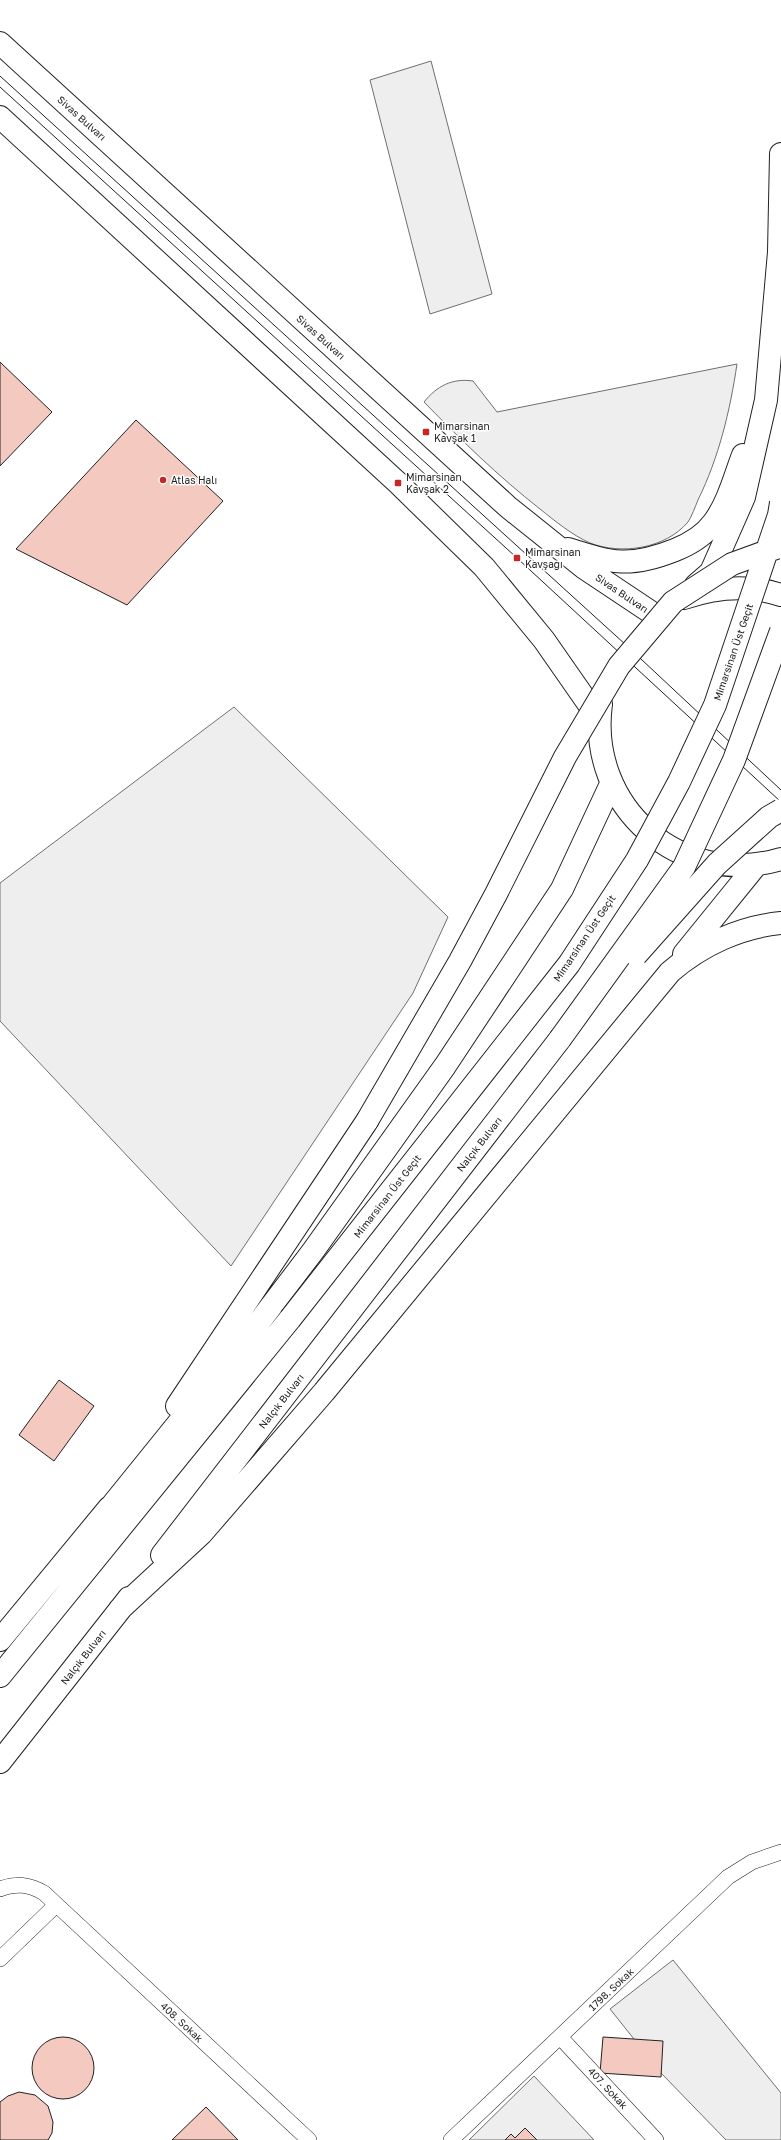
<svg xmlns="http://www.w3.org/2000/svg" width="781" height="2140" font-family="'Golos Text',sans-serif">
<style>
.green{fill:#eee;stroke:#6f6f6f}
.building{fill:#f3c9c0;stroke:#222}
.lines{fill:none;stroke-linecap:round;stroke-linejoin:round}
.street-casing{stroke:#222;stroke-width:16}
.highway-casing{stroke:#222;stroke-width:24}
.street{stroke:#fff;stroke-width:15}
.highway{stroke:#fff;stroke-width:22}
.tram{stroke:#222;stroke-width:1}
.highway-bridge-casing{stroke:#222;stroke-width:24;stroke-linecap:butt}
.highway-bridge{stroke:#fff;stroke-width:22}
.poi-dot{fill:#c62828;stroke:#fff;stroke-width:1.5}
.labels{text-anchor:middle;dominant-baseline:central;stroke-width:3;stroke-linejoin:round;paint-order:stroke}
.street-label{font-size:10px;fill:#222;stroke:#fff}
.poi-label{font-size:10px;fill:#222;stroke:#fff;text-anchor:start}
</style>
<rect width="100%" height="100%" fill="#fff"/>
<path class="green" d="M 431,61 L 492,294 L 430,314 L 370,80 Z
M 737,364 C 730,411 719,457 698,500 C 695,507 692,516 688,522 C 665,549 621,555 590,543 C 572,535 555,521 540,509 C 498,476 461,440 424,402 C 437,386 452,378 473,381 L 497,412 Z
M 234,707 L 448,917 L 413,993 L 231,1266 L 0,1021 L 0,883 Z
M 673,1960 L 781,2093 L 781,2140 L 726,2140 L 661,2073 L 610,2009 Z
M 534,2076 L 594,2140 L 469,2140 Z"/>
<path class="building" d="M 0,362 L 52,412 L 0,466 Z
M 136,420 L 223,501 L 127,605 L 16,549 Z
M 59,1380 L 94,1406 L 54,1461 L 19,1435 Z
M 603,2037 L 663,2041 L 661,2077 L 600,2073 Z
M32 2068a31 31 0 1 1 62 0a31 31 0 1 1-62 0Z
M 19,2092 L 35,2095 L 48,2106 L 53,2122 L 52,2133 L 48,2140 L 0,2140 L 0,2102 L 8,2096 Z
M 206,2107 L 238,2140 L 172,2140 Z
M 525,2128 L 537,2140 L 505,2140 L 511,2134 L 515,2138 Z"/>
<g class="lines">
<defs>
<path id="street" d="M 0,1889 C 16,1883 29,1884 44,1893 L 309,2140
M 0,1959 L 56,1905
M 560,2037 L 656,2140
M 451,2140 L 728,1877 L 752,1862 L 781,1852"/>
<path id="highway" d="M 0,43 L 508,507 L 583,567 L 655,615
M 0,117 L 398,483 L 484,567 L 544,640 L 599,719
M 568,549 C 612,563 630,568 675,550 C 690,544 704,536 714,522 C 728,503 735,476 743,455
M 696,585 L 711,572 L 744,497 L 766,400 L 779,252 L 781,154
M 684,598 C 716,587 748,584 781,595
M 601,704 C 587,807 680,889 781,859
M 684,954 L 757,864
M 177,1406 L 367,1121
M 101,1519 L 244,1342 L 313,1251 L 445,1066 L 562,889 L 611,784
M 162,1555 L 560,1039
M 120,1609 L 201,1534 L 324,1392 L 670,972 C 701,945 740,927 781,923
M 0,1640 L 109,1508
M 0,1676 L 290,1319
M 0,1762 L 129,1598"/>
</defs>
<use href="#street" class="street-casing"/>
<use href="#highway" class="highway-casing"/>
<use href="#street" class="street"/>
<use href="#highway" class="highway"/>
<path class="tram" d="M 0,76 L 626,645 L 781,790
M 0,87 L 517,558 L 781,802"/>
<defs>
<path id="highway-bridge" d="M 636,955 L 717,864 L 769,817 L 781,810
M 560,1039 L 684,867 L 734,760 L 781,631
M 367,1121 L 460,961 L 496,894 L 565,757 L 619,666 L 673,602 L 732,564 L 776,548
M 290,1319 L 569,964 L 637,860 L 679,782 L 715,705 L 779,515 L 781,503"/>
</defs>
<use href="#highway-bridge" class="highway-bridge-casing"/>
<use href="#highway-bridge" class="highway-bridge"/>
</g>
<g class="poi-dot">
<rect x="422" y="428" width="8" height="8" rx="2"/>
<circle cx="163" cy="480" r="4"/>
<rect x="394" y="479" width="8" height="8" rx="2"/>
<rect x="513" y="554" width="8" height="8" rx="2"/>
</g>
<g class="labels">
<g class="street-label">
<text transform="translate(82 118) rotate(42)">Sivas Bulvarı</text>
<text transform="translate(321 337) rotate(42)">Sivas Bulvarı</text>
<text transform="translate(622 593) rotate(34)">Sivas Bulvarı</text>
<text transform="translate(733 652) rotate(-71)">Mimarsinan Üst Geçit</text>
<text transform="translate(584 938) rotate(-56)">Mimarsinan Üst Geçit</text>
<text transform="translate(479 1144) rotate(-52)">Nalçık Bulvarı</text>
<text transform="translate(387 1196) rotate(-52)">Mimarsinan Üst Geçit</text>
<text transform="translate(281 1401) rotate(-52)">Nalçık Bulvarı</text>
<text transform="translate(83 1657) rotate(-52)">Nalçık Bulvarı</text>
<text transform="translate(611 1989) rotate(-43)">1798. Sokak</text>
<text transform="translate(182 2022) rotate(43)">408. Sokak</text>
<text transform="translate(608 2088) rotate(47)">407. Sokak</text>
</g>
<g class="poi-label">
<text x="434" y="426">Mimarsinan<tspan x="434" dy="12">Kavşak 1</tspan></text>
<text x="406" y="477">Mimarsinan<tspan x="406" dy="12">Kavşak 2</tspan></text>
<text x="171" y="480">Atlas Halı</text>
<text x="525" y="552">Mimarsinan<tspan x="525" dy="12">Kavşağı</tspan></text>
</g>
</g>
</svg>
